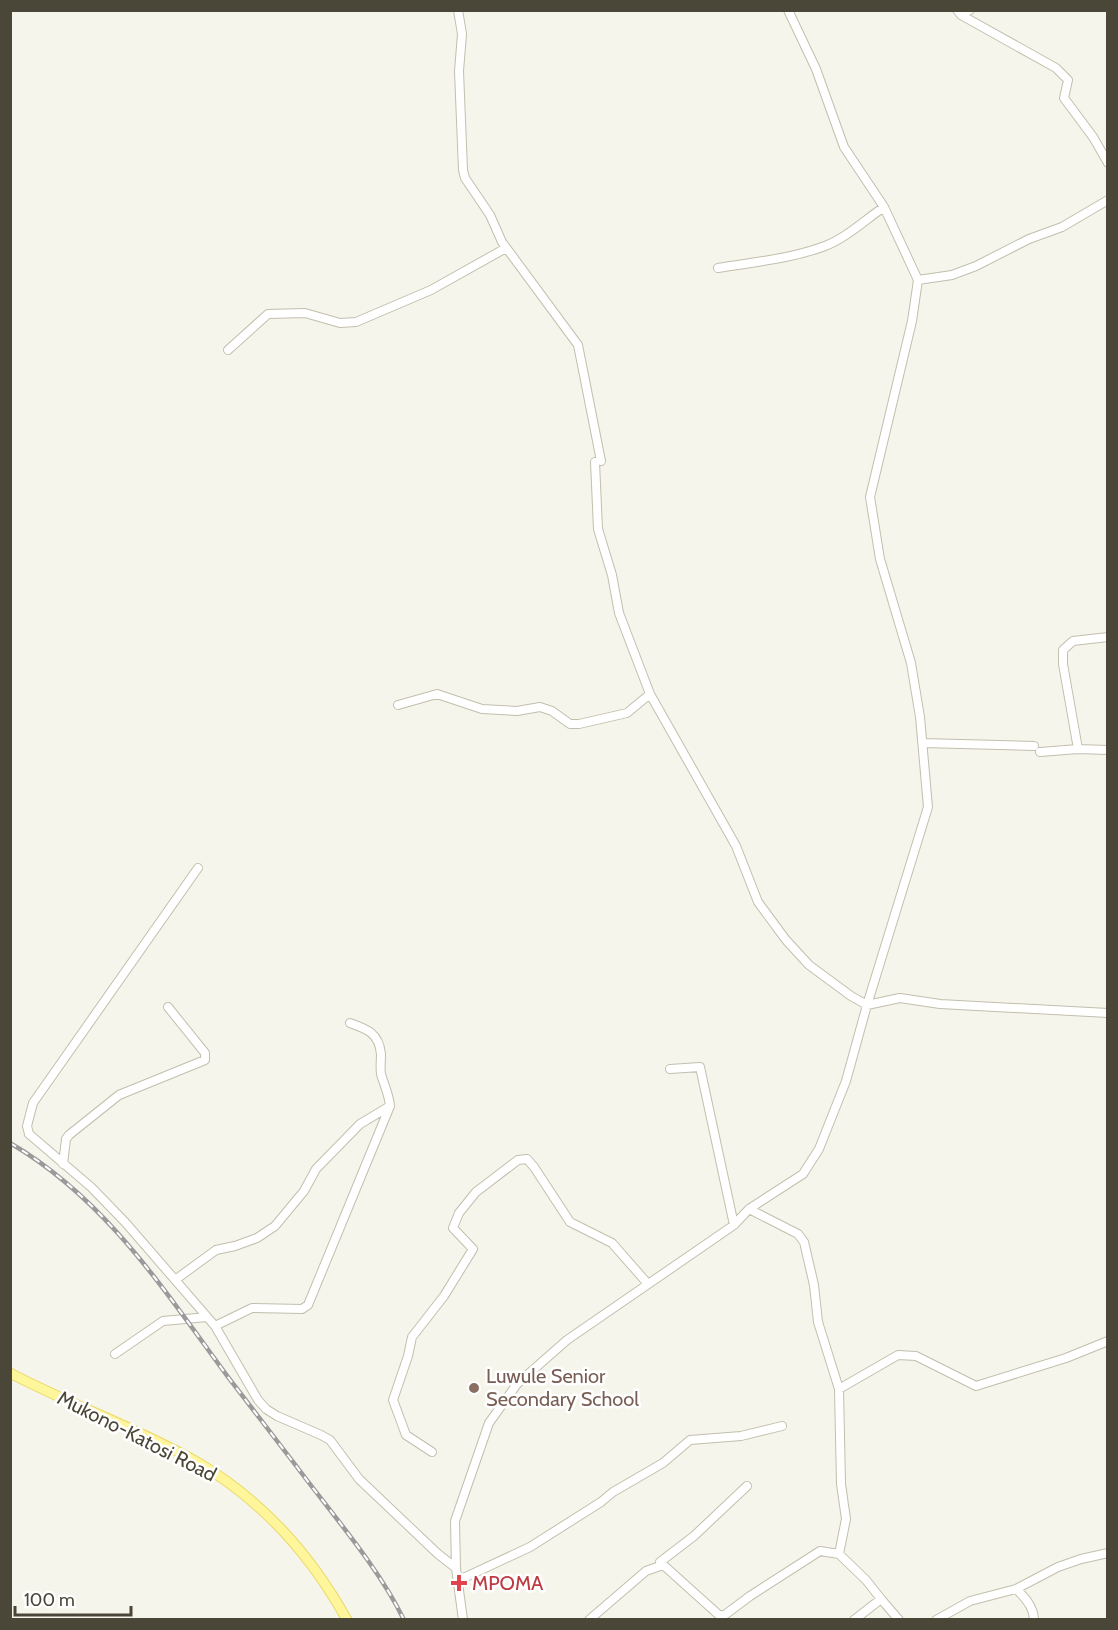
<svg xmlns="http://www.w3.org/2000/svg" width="1118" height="1630" font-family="Cabin,sans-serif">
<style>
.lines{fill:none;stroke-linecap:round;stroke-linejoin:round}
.minor-casing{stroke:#c2bfad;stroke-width:10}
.major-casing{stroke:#e8d967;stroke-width:11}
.minor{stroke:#fff;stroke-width:8}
.major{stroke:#fff59b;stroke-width:9}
.rail-casing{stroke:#9a9a9a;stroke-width:4.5}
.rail{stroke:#fff;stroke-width:2;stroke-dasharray:7;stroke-linecap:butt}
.education-dot{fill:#8d6e63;stroke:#fff;stroke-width:2}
.health-dot{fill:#e0444e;stroke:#fff;stroke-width:2}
.labels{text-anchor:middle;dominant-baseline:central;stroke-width:5;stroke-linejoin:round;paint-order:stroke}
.education-label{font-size:20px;fill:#785e54;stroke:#fff;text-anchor:start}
.street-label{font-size:20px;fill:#4b4738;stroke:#fff}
.health-label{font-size:20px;fill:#be3a42;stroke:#fff;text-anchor:start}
</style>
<rect width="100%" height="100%" fill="#f6f5eb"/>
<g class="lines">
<defs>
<path id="minor" d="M 458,10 L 462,34 L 459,71 L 463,170 L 465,178 L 490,215 L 502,242 L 578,345 L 601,461
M 957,10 L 961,15 L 970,10
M 961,15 L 1056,68 L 1068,80 L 1064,98 L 1093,137 L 1108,163
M 718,268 C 753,262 791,259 825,246 C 846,238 865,220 884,207
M 918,280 L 952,275 L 976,266 L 1029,239 L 1062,227 L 1108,200
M 228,350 L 268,314 L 305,313 L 340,323 L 356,322 L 431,290 L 506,248
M 595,462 L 598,529 L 612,575 L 619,613 L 650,694 L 736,846 L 758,902 L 786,940 L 809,965 L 851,996 L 867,1005 L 900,998 L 940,1004 L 1108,1013
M 398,705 L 437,694 L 482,709 L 517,711 L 540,707 L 552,711 L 570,724 L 579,724 L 627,713 L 650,694
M 923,743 L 1034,746
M 1078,749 L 1063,664 L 1063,650 L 1073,641 L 1108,637
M 1040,752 L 1078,749 L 1108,750
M 198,868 L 33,1103 L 27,1126 L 29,1134 L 91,1187 L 125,1222 L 215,1326 L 258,1400 L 266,1409 L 277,1416 L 321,1435 L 330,1440 L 359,1479 L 438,1554 L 456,1568
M 670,1069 L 700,1067 L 734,1225
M 63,1164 L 66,1139 L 69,1135 L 119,1095 L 205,1060 L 205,1053 L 168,1007
M 749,1209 L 798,1234 L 804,1242 L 814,1285 L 818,1322 L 839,1389 L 841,1484 L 846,1519 L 839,1554
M 175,1280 L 216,1250 L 235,1246 L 257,1238 L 275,1226 L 304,1191 L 316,1169 L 360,1124 L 390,1106
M 215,1326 L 252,1308 L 302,1309 L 308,1305 L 390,1106 C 389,1094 384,1085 381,1074 C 380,1067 381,1061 381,1054 C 379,1033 367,1029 350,1023
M 115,1354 L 163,1321 L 207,1317
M 839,1389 L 898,1355 L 916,1356 L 976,1386 L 1066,1358 L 1108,1341
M 432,1452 L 406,1435 L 393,1400 L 408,1356 L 412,1337 L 444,1296 L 473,1249 L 453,1228 L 459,1213 L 476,1192 L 518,1160 L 527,1159 L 534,1167 L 570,1222 L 612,1243 L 648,1284
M 660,1562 L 720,1616 L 726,1614 L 750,1596 L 820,1551 L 839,1554 L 866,1580 L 881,1599
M 457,1581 L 530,1547 L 601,1502 L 613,1492 L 663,1463 L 690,1440 L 741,1436 L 782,1426
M 1016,1589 C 1025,1597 1034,1607 1034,1620
M 463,1620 L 456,1568 L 455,1521 L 489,1423 L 517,1384 L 567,1340 L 734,1225 L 749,1209 L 803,1174 L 819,1149 L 846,1081 L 867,1005 L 928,807 L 920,717 L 911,663 L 880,559 L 870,497 L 912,321 L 918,280 L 884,207 L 844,147 L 816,69 L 788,10
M 589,1620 L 646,1571 L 663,1565 L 660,1562 L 694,1536 L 747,1486
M 854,1620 L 881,1599 L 899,1620
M 936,1620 L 970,1601 L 1016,1589 L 1058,1567 L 1081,1559 L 1108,1553"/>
<path id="major" d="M 10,1373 C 71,1405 137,1428 197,1462 C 262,1500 311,1555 347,1620"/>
</defs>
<use href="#minor" class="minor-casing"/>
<use href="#major" class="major-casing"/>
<use href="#minor" class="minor"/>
<use href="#major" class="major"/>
<defs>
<path id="rail" d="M 10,1143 C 106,1199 164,1290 228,1377 C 251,1407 274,1437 297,1467 C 332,1514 379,1568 404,1620"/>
</defs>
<use href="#rail" class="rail-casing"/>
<use href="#rail" class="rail"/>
</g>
<circle class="education-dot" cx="474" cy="1388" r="6"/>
<path class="health-dot" d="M456 1574h6v6h6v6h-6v6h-6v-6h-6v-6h6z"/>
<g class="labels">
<g class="education-label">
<text x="486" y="1376">Luwule Senior<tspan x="486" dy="23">Secondary School</tspan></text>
</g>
<g class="street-label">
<text transform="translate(137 1436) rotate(27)">Mukono-Katosi Road</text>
</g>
<g class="health-label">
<text x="472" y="1583">MPOMA</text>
</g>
</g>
<rect width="1118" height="1630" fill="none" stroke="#4b4738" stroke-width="24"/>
<path d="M15 1606v9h116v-9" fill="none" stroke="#4b4738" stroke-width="3"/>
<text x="24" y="1606" font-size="18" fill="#4b4738" stroke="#ffffff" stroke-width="4.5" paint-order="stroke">100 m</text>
</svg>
